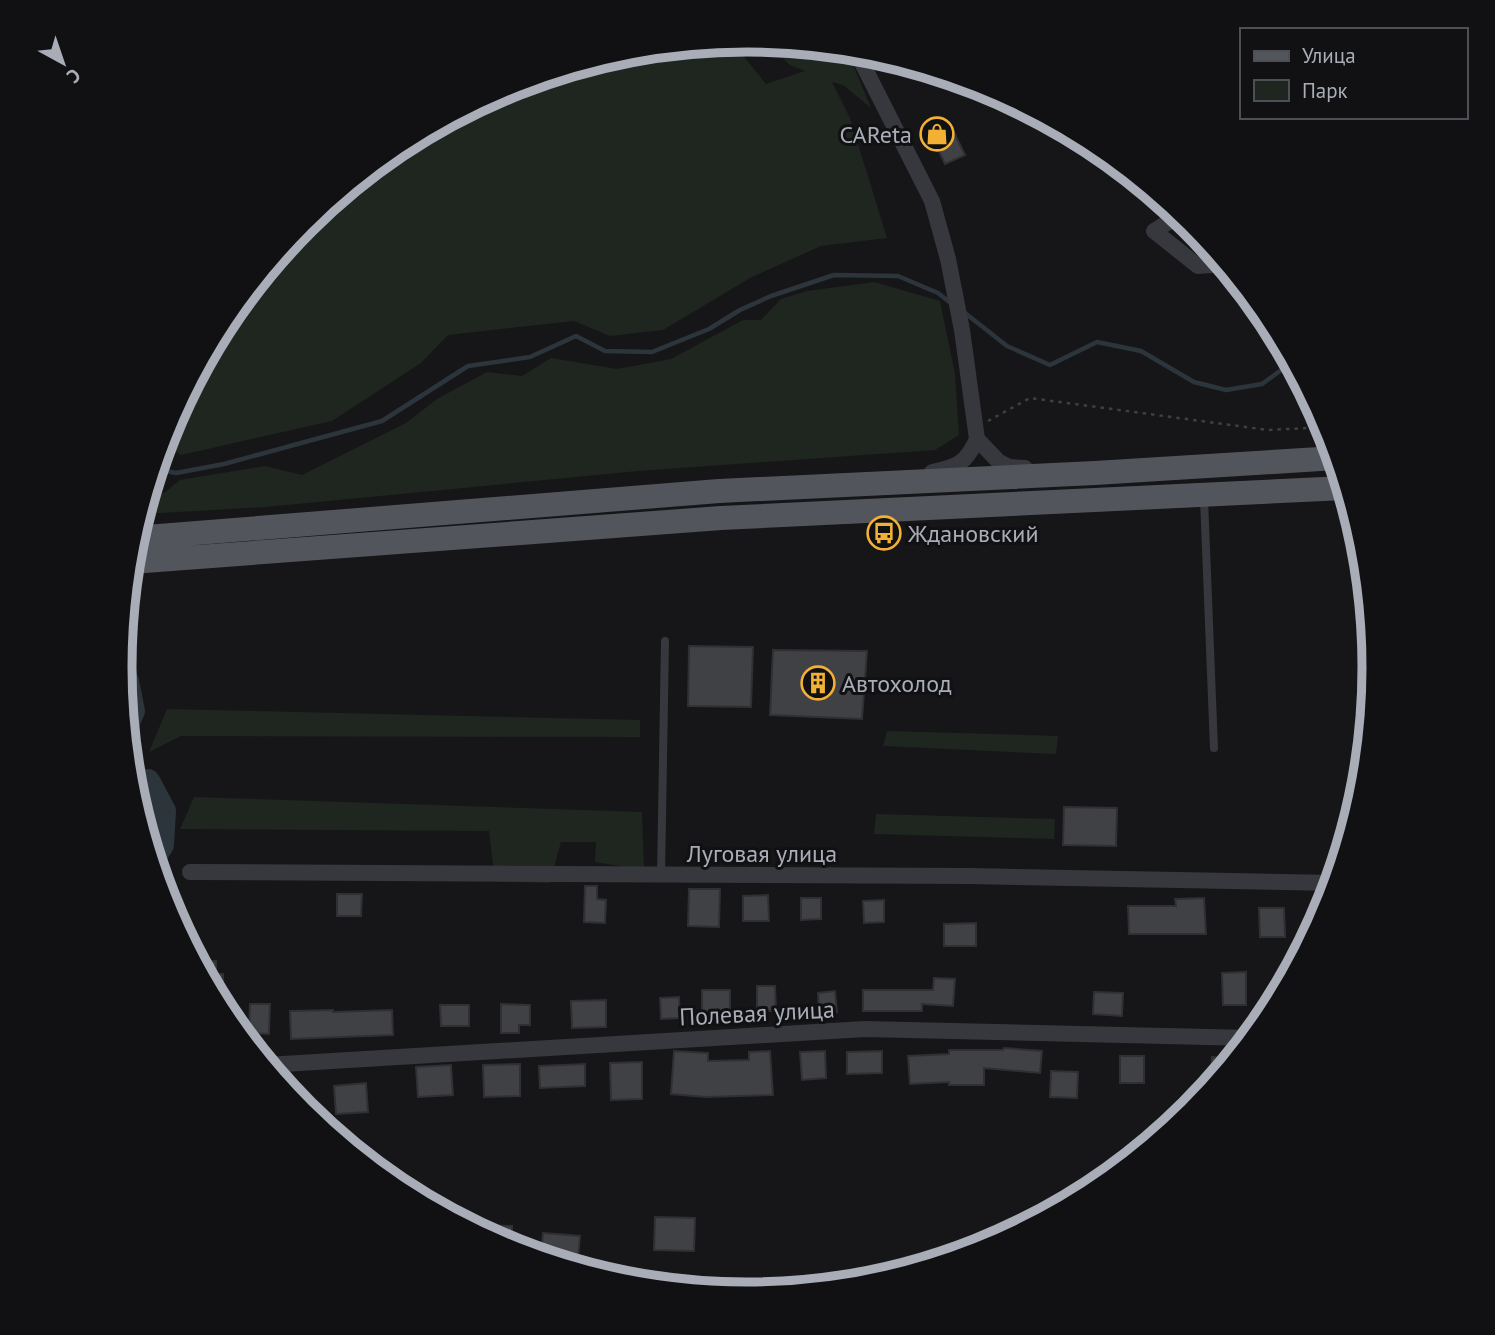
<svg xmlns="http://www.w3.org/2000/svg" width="1495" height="1335" font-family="'PT Sans',sans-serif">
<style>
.green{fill:#1e261f}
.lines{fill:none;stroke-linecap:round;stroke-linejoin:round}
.stream{stroke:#2c353c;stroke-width:4.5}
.river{stroke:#2c353c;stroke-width:24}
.building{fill:#404145;stroke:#303034;stroke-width:2}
.path{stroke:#3d3f44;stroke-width:2.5;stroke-dasharray:3.5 5;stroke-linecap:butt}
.service{stroke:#37383d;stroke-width:8}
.minor{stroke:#37383d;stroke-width:16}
.primary{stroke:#53555c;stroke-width:24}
.labels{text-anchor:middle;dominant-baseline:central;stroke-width:6;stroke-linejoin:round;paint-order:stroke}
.poi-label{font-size:24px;fill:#a8adb8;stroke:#111113;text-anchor:start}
.street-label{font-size:24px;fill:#a8adb8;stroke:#111113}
.rim{fill:none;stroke:#a8adb8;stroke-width:9}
</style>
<rect width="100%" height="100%" fill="#161618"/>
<path class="green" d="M 732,42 L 766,84 L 805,71 L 790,65 L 767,42 L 847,50 L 871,108 L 843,85 L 832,82 L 850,118 L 887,238 L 821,246 L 750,278 L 663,330 L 610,336 L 574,321 L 448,335 L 421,363 L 332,421 L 181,455 L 163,442 L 168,427 L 226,319 L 304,224 L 399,146 L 508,88 L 626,52 Z
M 874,282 L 940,301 L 955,374 L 959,435 L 935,450 L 638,471 L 266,507 L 142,514 L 150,487 L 164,493 L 180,480 L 265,466 L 302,475 L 406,423 L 437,399 L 487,372 L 522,376 L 551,358 L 617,369 L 671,359 L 743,320 L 761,320 L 781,299 L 807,291 Z
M 167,709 L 640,720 L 640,737 L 181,736 L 149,752 Z
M 887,731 L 1058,736 L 1056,754 L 883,746 Z
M 194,797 L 642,812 L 644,870 L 595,862 L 596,842 L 561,842 L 550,883 L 495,881 L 489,831 L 180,829 Z
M 876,814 L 1055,819 L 1054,839 L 874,834 Z"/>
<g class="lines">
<path class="stream" d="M 965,313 L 1007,346 L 1050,365 L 1097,342 L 1141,351 L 1194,382 L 1226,390 L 1262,384 L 1284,368 L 1295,367
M 156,469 L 176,473 L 224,464 L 382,421 L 468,366 L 530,357 L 576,336 L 605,351 L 652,352 L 709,329 L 740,310 L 771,296 L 834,275 L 898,276 L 938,293 L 952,304"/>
<path class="river" d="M 121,679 L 127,681 L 133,711 L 126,727
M 132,784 L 148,781 L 164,811 L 162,845 L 153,859"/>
</g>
<path class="building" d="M 949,122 L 965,155 L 945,164 L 929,130 Z
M 689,646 L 753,647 L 751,707 L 688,706 Z
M 773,650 L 867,651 L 862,719 L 770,715 Z
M 1064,807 L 1117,808 L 1116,846 L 1063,845 Z
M 585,886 L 597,886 L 597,899 L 606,900 L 605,923 L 584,922 Z
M 689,889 L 720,889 L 719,927 L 688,926 Z
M 337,894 L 362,894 L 361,916 L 337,916 Z
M 768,895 L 769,921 L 743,921 L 743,896 Z
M 801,898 L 821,898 L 821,919 L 801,920 Z
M 1204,898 L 1206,934 L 1129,934 L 1128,906 L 1176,906 L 1175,899 Z
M 884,900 L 884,922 L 864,923 L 863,901 Z
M 1259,908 L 1284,908 L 1285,937 L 1260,937 Z
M 976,923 L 976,946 L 944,946 L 944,924 Z
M 216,961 L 216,974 L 223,974 L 223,991 L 217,991 L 217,1000 L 197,962 Z
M 1246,972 L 1246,1005 L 1223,1005 L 1222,973 Z
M 934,978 L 955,979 L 953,1006 L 922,1004 L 922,1011 L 863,1011 L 863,990 L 933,990 Z
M 757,986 L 775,986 L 776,1011 L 757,1011 Z
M 702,990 L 730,990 L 730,1012 L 702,1013 Z
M 835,991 L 837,1012 L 819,1014 L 818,993 Z
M 1094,992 L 1123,993 L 1122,1016 L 1093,1014 Z
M 679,997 L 680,1018 L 661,1019 L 660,998 Z
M 606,1000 L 606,1027 L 572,1028 L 571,1001 Z
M 250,1004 L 270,1004 L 269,1034 L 249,1033 Z
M 501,1004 L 530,1005 L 530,1025 L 519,1025 L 519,1033 L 501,1033 Z
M 440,1005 L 469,1005 L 469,1026 L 441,1026 Z
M 333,1010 L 333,1012 L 392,1010 L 393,1035 L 291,1039 L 290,1011 Z
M 1004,1048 L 1042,1051 L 1040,1073 L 984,1068 L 984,1085 L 949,1085 L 949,1082 L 910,1084 L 908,1056 L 949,1054 L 949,1050 L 1003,1050 Z
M 674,1051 L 708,1053 L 708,1061 L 749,1060 L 749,1052 L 770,1051 L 773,1095 L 706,1097 L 671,1094 Z
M 825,1051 L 826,1078 L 802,1080 L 800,1052 Z
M 882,1051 L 882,1073 L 847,1074 L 847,1052 Z
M 1120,1056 L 1144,1056 L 1144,1083 L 1120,1083 Z
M 1212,1057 L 1235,1058 L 1210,1088 Z
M 642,1062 L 642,1099 L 611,1100 L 610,1063 Z
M 520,1064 L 520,1096 L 484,1097 L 483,1065 Z
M 585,1064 L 585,1086 L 540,1088 L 539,1066 Z
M 451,1065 L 453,1095 L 418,1097 L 416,1067 Z
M 1051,1071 L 1078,1072 L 1077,1098 L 1050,1097 Z
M 366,1083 L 368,1112 L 336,1114 L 334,1086 Z
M 655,1217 L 695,1218 L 694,1251 L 654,1250 Z
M 467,1225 L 512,1226 L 512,1248 L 507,1247 Z
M 543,1233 L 580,1236 L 577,1268 L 541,1257 Z"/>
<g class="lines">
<path class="path" d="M 988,421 L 1030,398 L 1268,430 L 1327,427"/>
<path class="service" d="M 1204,499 L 1214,748
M 661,876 L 665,641"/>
<path class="minor" d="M 856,51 L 932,201 L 948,259 L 962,330 L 977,439 L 999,462 L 1009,467 L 1025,468
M 1180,215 L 1154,231 L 1198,266 L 1224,264
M 932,472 C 958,467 966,463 977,439
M 190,872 L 970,876 L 1334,883
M 266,1065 L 865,1029 L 1251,1038"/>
<path class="primary" d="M 134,538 L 719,491 L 1095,473 L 1336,458
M 131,562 L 721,518 L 1345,488"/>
</g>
<defs>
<symbol id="shop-ring" viewBox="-11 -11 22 22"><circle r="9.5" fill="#111113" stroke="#f2b134" stroke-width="1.5"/><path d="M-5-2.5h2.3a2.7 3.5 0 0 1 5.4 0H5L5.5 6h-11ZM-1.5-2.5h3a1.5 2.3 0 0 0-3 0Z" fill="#f2b134"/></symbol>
<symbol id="bus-ring" viewBox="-11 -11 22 22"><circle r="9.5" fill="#111113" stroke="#f2b134" stroke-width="1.5"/><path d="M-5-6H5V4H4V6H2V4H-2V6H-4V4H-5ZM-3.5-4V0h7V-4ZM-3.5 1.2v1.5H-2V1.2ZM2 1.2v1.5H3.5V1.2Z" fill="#f2b134"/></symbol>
<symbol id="building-ring" viewBox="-11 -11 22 22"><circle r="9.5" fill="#111113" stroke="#f2b134" stroke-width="1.5"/><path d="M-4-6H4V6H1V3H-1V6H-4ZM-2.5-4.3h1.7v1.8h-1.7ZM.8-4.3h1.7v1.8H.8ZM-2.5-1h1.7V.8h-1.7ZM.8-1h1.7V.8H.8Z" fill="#f2b134"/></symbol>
</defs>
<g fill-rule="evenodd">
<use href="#shop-ring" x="918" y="115" width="38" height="38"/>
<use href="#bus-ring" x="865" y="514" width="38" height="38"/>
<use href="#building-ring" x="799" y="664" width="38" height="38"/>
</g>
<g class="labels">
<g class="poi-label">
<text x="912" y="134" text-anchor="end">CAReta</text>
<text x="908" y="533">Ждановский</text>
<text x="842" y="683">Автохолод</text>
</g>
<g class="street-label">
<text x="762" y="853">Луговая улица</text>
<text transform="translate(757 1013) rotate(-3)">Полевая улица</text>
</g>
</g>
<path d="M0 0H1495V1335H0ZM132 667a615 615 0 1 1 1230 0a615 615 0 1 1-1230 0Z" fill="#111113" fill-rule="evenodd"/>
<path class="rim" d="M132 667a615 615 0 1 1 1230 0a615 615 0 1 1-1230 0Z"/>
<rect x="1240" y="28" width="228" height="91" fill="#111113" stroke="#4d4f55" stroke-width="2"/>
<rect x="1254" y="51" width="35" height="10" fill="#53555c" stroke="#4d4f55" stroke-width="2"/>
<text x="1302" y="63" font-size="21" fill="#a8adb8">Улица</text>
<rect x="1254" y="80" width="35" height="21" fill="#1e261f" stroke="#4d4f55" stroke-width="2"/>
<text x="1302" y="98" font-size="21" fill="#a8adb8">Парк</text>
<g transform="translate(63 63) rotate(140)" stroke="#111113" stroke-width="5" paint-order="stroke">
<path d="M0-5L12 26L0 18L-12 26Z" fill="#a8adb8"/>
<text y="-10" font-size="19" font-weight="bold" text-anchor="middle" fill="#a8adb8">С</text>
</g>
</svg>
